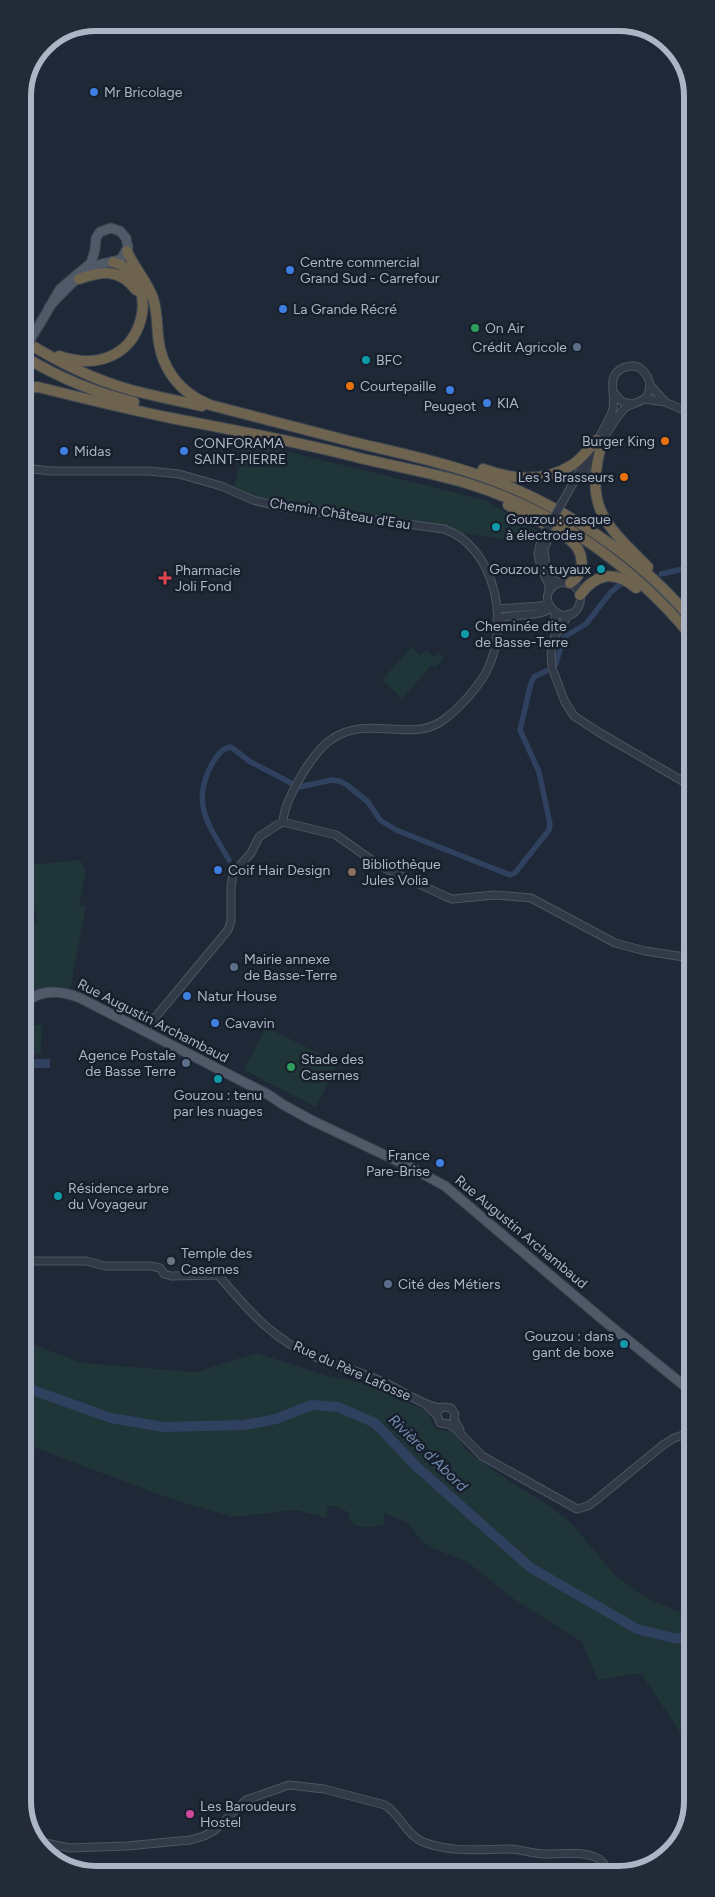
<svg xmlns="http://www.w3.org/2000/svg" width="715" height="1897" font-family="Figtree,sans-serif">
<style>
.green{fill:#203538}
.water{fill:#2f415e}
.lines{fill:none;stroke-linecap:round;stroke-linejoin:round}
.canal{stroke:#2f415e;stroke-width:5.5}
.river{stroke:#2f415e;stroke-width:10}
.minor-casing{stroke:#4c5563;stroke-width:9}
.major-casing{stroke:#3b4351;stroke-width:11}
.highway-casing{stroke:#3c4552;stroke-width:12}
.minor{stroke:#323a48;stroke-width:7}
.major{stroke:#4f5968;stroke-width:9}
.highway{stroke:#6e634e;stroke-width:10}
.minor-bridge-casing{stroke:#4c5563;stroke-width:9;stroke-linecap:butt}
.major-bridge-casing{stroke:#3b4351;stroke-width:11;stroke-linecap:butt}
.minor-bridge{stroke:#323a48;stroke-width:7}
.major-bridge{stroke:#4f5968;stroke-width:9}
.shop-dot{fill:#3f7fe0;stroke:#181f2c;stroke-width:2}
.leisure-dot{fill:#2e9e5b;stroke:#181f2c;stroke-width:2}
.service-dot{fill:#5c6f8a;stroke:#181f2c;stroke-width:2}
.culture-dot{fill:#0f9aa8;stroke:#181f2c;stroke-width:2}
.food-dot{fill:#e8710a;stroke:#181f2c;stroke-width:2}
.health-dot{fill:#e0444e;stroke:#181f2c;stroke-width:2}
.education-dot{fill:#8d6e63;stroke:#181f2c;stroke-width:2}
.worship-dot{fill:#6b7280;stroke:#181f2c;stroke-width:2}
.hotel-dot{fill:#d1479c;stroke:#181f2c;stroke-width:2}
.labels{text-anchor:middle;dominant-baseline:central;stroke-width:5;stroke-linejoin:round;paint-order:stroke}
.poi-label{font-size:14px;fill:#acb5c5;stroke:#181f2c;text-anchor:start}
.street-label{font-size:14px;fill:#acb5c5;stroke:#181f2c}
.water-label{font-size:15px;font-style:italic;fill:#728bb0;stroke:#181f2c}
.rim{fill:none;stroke:#acb5c5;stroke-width:6}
</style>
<rect width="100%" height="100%" fill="#1e2837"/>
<path class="green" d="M 245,441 L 485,500 L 540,532 L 536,542 L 463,534 L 445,526 L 278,503 L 255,497 L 234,487 Z
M 411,647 L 421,656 L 426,650 L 434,657 L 438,652 L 444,658 L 435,668 L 432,665 L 402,699 L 382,680 Z
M 80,860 L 86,872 L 79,905 L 86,907 L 70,989 C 55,984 37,987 24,996 L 24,923 L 37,923 L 28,869 L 29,864 L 40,864 Z
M 27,1025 L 42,1025 L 41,1054 L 27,1054 Z
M 266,1027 L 338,1063 L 316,1107 L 244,1070 Z
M 24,1341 L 82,1363 L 196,1372 L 257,1353 L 324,1375 L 376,1386 L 391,1393 L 399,1400 L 422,1408 L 430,1416 L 433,1426 L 439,1430 L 449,1431 L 455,1434 L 458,1437 L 466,1450 L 511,1482 L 551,1507 L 571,1523 L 616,1576 L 647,1598 L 677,1611 L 692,1612 L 692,1750 L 644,1678 L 642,1673 L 598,1680 L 582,1642 L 515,1600 L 466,1561 L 429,1547 L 416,1534 L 408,1523 L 384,1513 L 384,1525 C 368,1527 351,1533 348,1512 L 334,1506 L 328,1506 L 326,1518 L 296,1510 L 233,1517 L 171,1499 L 25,1444 Z"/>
<path class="water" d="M 29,1059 L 50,1059 L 50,1068 L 29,1068 Z"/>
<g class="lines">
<path class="canal" d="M 661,574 L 683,569 L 691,563
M 555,666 L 564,637 L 586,624 L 611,592 L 622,583
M 299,787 L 332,780 L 339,781 L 347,785 L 368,802 L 380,820 L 396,830 L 510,875 L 515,873 L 549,830 L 550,824 L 539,772 L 520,730 L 531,683 L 534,677 L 546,671
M 229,860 C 209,825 190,804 212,764 C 216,757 222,747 231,747 L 249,761 L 293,784"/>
<path class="river" d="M 24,1387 L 111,1418 L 164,1427 L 245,1425 L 276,1419 L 312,1405 L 338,1407 L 375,1423 L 417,1467 L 531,1568 L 637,1629 L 674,1638 L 692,1639"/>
<defs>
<path id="minor" d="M 650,385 L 665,402
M 614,393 L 621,401 L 631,404
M 644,399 L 665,402 L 690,413
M 23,468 L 51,471 L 149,471 L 179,474 L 221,486 L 253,500 L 281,507 L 444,529 C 495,547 509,621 489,666 C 481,685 459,709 442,721 C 410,743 368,714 332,739 C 313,751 284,800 283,822
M 580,471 L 590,452
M 584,474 C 595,454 609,425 624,409 C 631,402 641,404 647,396 C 650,390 651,384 648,378 C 646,373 642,369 638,367 C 633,365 628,366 623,368 C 604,376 618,397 612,412 C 608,423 601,433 596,443
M 546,567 C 547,571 549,575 551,578 C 558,586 572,579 578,590 C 581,595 581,601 579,606 C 566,633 527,595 561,582
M 541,568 L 549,585 L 549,592
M 497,609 L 541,606 L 548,603
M 555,612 L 555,635 L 551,652 L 552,668 L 565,702 L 574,716 L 600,733 L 691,786
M 497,619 C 514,613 537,618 551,608
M 557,633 L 569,614
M 144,1031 L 228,930 L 231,921 L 231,888 L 233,873 L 251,853 L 259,837 L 277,825 L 283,822 L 336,835 L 380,866 L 447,897 L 452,899 L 495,895 L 531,898 L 615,943 L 645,951 L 691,958
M 24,1261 L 86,1261 L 105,1266 L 151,1266 L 160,1268 L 164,1274 L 171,1276 L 218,1275 C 246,1307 272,1340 313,1356 C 335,1365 359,1371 381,1381 C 400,1389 419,1404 440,1408
M 426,1405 L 437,1415 L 440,1423 L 448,1424 L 456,1429 L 482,1456 L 577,1509 L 588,1506 L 596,1500 L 663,1445 L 674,1438 L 692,1432
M 437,1412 L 442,1407 L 451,1408 L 455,1414 L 454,1419 L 460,1430
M 40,1842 L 70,1848 L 127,1846 L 190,1840 L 204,1836 L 215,1830 L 246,1800 L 289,1785 L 324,1789 L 385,1805 C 401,1815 407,1837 426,1843 C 454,1853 481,1849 510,1849 C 521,1849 532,1854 544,1854 C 560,1854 582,1851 597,1858 C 603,1860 606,1867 609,1872"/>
<path id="major" d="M 41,322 L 60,289 L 91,263 L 95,250 L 96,238 L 100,232 L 111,228 L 120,231 L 126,238 L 128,247 L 121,259 C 113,263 103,262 94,267 C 77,276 62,293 49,307
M 24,1004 C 40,988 60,990 80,998 L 269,1095 L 282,1104 L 311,1120 L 410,1167 L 445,1186 L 602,1319 L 692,1392"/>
<path id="highway" d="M 127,251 C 134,268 147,281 153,298 C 157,310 157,323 158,336 C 161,369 180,393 210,405 C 256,417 303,429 349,441 C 398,453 448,463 495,481 C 566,508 642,559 691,619
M 79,279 C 102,271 119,268 136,290
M 23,340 C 56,361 92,379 131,390 C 154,396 178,401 202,406
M 23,356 C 56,376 96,393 134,402
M 59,356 C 146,385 167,277 113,262
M 23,388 L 38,387 C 82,398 127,409 171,418 C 233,430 294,441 356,457 C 392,466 430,472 466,483 C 553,509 634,566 691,636
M 602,442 C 584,508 604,523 648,567
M 483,469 C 513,480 544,483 572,465 C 582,459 589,448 597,440
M 508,505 C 528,517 553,526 570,540 C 585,552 586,573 570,583
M 580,595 C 596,573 615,570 636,588"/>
</defs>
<use href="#minor" class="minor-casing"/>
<use href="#major" class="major-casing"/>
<use href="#highway" class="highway-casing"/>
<use href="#minor" class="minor"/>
<use href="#major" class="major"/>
<use href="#highway" class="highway"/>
<defs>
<path id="minor-bridge" d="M 546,567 L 544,549 L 550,534
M 541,568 L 538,554 L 541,540 L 580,471"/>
<path id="major-bridge" d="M 23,351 L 41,322"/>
</defs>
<use href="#minor-bridge" class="minor-bridge-casing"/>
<use href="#major-bridge" class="major-bridge-casing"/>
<use href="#minor-bridge" class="minor-bridge"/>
<use href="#major-bridge" class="major-bridge"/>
</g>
<g class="shop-dot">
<circle cx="94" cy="92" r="5"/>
<circle cx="290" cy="270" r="5"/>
<circle cx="283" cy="309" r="5"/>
<circle cx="450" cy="390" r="5"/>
<circle cx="487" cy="403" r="5"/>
<circle cx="64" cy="451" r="5"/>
<circle cx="184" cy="451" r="5"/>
<circle cx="218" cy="870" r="5"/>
<circle cx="187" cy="996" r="5"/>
<circle cx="215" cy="1023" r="5"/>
<circle cx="440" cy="1163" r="5"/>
</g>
<g class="leisure-dot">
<circle cx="475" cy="328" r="5"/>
<circle cx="291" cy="1067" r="5"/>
</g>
<g class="service-dot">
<circle cx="577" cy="347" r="5"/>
<circle cx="234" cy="967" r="5"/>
<circle cx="186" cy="1063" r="5"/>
<circle cx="388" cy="1284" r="5"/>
</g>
<g class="culture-dot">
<circle cx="366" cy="360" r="5"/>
<circle cx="496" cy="527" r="5"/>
<circle cx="601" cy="569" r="5"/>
<circle cx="465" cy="634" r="5"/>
<circle cx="218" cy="1079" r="5"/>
<circle cx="58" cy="1196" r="5"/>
<circle cx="624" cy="1344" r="5"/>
</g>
<g class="food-dot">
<circle cx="350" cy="386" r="5"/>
<circle cx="665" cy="441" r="5"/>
<circle cx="624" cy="477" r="5"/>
</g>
<path class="health-dot" d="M162.5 570.5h5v5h5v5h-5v5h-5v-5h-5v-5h5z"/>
<circle class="education-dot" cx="352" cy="872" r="5"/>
<circle class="worship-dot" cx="171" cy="1261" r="5"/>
<circle class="hotel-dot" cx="190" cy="1814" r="5"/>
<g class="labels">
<g class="poi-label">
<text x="104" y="92">Mr Bricolage</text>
<text x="300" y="262">Centre commercial<tspan x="300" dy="16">Grand Sud - Carrefour</tspan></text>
<text x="293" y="309">La Grande Récré</text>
<text x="485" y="328">On Air</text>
<text x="567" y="347" text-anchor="end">Crédit Agricole</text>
<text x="376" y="360">BFC</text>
<text x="360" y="386">Courtepaille</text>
<text x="497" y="403">KIA</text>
<text x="450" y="406" text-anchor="middle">Peugeot</text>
<text x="655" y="441" text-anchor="end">Burger King</text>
<text x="194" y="443">CONFORAMA<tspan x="194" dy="16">SAINT-PIERRE</tspan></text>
<text x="74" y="451">Midas</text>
<text x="614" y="477" text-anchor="end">Les 3 Brasseurs</text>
<text x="506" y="519">Gouzou : casque<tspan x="506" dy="16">à électrodes</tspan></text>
<text x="591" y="569" text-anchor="end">Gouzou : tuyaux</text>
<text x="175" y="570">Pharmacie<tspan x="175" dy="16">Joli Fond</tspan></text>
<text x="475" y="626">Cheminée dite<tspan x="475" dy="16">de Basse-Terre</tspan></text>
<text x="362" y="864">Bibliothèque<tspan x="362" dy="16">Jules Volia</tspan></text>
<text x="228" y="870">Coif Hair Design</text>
<text x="244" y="959">Mairie annexe<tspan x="244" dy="16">de Basse-Terre</tspan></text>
<text x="197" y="996">Natur House</text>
<text x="225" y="1023">Cavavin</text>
<text x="176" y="1055" text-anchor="end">Agence Postale<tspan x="176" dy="16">de Basse Terre</tspan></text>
<text x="301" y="1059">Stade des<tspan x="301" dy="16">Casernes</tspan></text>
<text x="218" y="1095" text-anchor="middle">Gouzou : tenu<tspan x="218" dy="16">par les nuages</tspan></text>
<text x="430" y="1155" text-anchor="end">France<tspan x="430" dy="16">Pare-Brise</tspan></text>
<text x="68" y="1188">Résidence arbre<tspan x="68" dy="16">du Voyageur</tspan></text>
<text x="181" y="1253">Temple des<tspan x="181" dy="16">Casernes</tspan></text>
<text x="398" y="1284">Cité des Métiers</text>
<text x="614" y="1336" text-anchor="end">Gouzou : dans<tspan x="614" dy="16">gant de boxe</tspan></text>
<text x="200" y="1806">Les Baroudeurs<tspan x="200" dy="16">Hostel</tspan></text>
</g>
<g class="street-label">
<text transform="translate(340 514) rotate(9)">Chemin Château d'Eau</text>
<text transform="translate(153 1021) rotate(27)">Rue Augustin Archambaud</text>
<text transform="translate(521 1232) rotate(40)">Rue Augustin Archambaud</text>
<text transform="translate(352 1371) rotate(24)">Rue du Père Lafosse</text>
</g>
<g class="water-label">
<text transform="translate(428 1453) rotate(44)">Rivière d'Abord</text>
</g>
</g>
<path d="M0 0H715V1897H0ZM96 31H619A65 65 0 0 1 684 96V1801A65 65 0 0 1 619 1866H96A65 65 0 0 1 31 1801V96A65 65 0 0 1 96 31Z" fill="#242b38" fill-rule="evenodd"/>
<path class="rim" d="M96 31H619A65 65 0 0 1 684 96V1801A65 65 0 0 1 619 1866H96A65 65 0 0 1 31 1801V96A65 65 0 0 1 96 31Z"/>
</svg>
